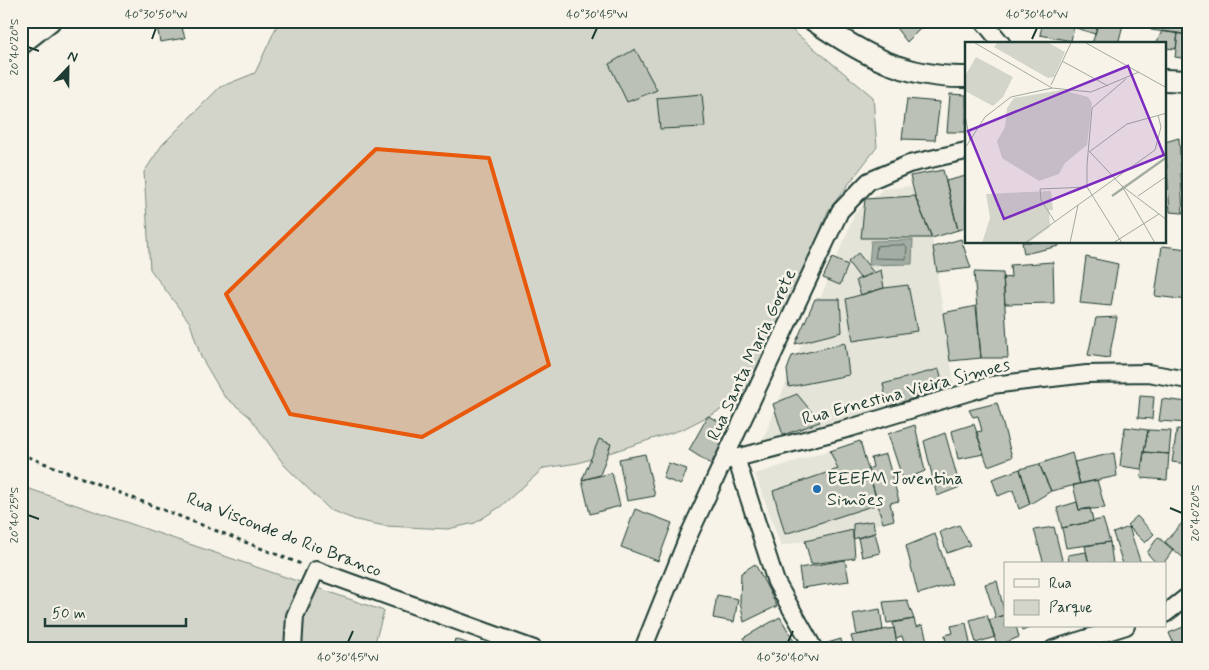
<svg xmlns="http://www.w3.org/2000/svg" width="1209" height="670" font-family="Mynerve,sans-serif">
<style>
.built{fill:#e5e4d9}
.green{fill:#d3d5ca;stroke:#79897f}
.water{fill:#a4ada3;stroke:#6f8077}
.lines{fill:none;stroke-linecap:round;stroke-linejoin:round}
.shore{stroke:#546a60;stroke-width:1}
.building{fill:#bbc1b6;stroke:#1f3d34}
.minor-casing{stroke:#1f3d34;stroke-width:20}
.tertiary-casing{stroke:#1f3d34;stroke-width:24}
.path{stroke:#1f3d34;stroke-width:3;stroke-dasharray:4 4;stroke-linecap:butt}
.minor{stroke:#f7f3e8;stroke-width:16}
.tertiary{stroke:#f7f3e8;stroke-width:20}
.marked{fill:#e8590c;fill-opacity:0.2;stroke:#e8590c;stroke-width:4;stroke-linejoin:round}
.ticks{fill:none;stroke:#1f3d34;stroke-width:2}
.poi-dot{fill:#1f6fb2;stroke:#f7f3e8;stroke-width:2}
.labels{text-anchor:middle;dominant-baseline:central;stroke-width:5;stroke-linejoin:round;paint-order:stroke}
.street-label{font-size:18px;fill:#1f3d34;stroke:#f7f3e8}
.poi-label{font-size:18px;fill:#1f3d34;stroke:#f7f3e8;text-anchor:start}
.inset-river{fill:none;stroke:#a4ada3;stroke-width:2.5}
.inset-road{fill:none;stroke:#a1aaa0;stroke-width:1}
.view{fill:#7b2cbf;fill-opacity:0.15;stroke:#7b2cbf;stroke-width:2.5}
.inset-edge{fill:none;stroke:#1f3d34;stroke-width:2.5}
.neatline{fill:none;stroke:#1f3d34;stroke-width:2}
.ticks-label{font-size:12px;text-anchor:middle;fill:#1f3d34}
</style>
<rect width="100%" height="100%" fill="#f7f3e8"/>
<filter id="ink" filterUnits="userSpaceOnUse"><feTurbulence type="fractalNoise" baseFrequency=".02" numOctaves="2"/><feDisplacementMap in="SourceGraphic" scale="10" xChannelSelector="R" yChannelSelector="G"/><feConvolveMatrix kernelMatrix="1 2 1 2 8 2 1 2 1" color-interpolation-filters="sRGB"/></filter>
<g filter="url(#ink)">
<path class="built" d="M 911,186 L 932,238 L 954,385 L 758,452 L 855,213 L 883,189 Z
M 860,441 L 883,523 L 781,546 L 755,474 Z"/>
<path class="green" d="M 279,21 L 781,21 L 873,97 L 877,147 L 828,211 L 778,339 L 736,402 L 683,429 L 578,463 L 544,468 L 500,507 L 475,523 L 448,529 L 385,526 L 356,520 L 330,510 L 285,466 L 250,417 L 224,396 L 201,357 L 190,323 L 150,269 L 144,172 L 162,145 L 220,87 L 255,73 Z
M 21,486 L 384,611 L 373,649 L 21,649 Z"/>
<path class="water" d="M 913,240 L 912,264 L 869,265 L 871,241 Z"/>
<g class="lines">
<path class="shore" d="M 905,245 L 907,247 L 906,259 L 875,258 L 877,246 Z"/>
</g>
<path class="building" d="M 156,21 L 180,21 L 185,38 L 160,42 Z
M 896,21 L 928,21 L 907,42 L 893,24 Z
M 1043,21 L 1075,21 L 1071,41 L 1040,35 Z
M 1075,21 L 1099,21 L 1095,34 L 1073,27 Z
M 1099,21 L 1124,21 L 1118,44 L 1110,42 L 1110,44 L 1092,44 Z
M 1154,21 L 1188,21 L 1188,35 L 1151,30 Z
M 1162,31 L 1178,33 L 1176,49 L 1165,48 L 1165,44 L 1156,44 Z
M 1178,33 L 1188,35 L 1188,59 L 1175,57 Z
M 635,49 L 657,90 L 627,102 L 609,64 Z
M 702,94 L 705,127 L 660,129 L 657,98 Z
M 950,94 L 966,95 L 966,132 L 947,132 Z
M 907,99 L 940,102 L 935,140 L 902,139 Z
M 1179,138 L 1183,213 L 1170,212 L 1165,142 Z
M 943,170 L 958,230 L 932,238 L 915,196 L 910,176 Z
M 966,176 L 966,228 L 958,230 L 946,181 Z
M 915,196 L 932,238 L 861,238 L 865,199 Z
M 961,239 L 971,268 L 937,272 L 933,247 Z
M 1022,242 L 1058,242 L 1059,246 L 1024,254 Z
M 1162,246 L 1188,249 L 1188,300 L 1155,296 Z
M 858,253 L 874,273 L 860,278 L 848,262 Z
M 1086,257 L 1118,264 L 1111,306 L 1080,303 Z
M 832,258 L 848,265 L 840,285 L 823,278 Z
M 1053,262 L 1054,303 L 1005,304 L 1003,278 L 1011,277 L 1010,265 Z
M 881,270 L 884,288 L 861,295 L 856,280 Z
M 974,272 L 1003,273 L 1008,358 L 981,358 Z
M 908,285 L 917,331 L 853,341 L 846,299 L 884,288 Z
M 815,299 L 840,299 L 842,332 L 795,344 Z
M 976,306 L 981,358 L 950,361 L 943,313 Z
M 1117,317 L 1109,358 L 1088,355 L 1096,318 Z
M 845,343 L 849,375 L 789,387 L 787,370 L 792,356 Z
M 939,369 L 944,388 L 888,407 L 883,384 Z
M 797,394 L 820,422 L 783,435 L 773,404 Z
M 1140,396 L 1154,397 L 1152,419 L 1138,418 Z
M 1162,399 L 1188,402 L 1188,423 L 1159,421 Z
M 997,403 L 1012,457 L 988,466 L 976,432 L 982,431 L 978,416 L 973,417 L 969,410 Z
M 708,416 L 731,427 L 711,464 L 689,450 Z
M 974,424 L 984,454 L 958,459 L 952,431 Z
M 915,425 L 925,471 L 903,480 L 888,434 Z
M 1125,427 L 1148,430 L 1141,469 L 1120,466 Z
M 1177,429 L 1188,430 L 1188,464 L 1172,462 Z
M 1148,430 L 1171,431 L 1169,454 L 1144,452 Z
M 945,433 L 960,487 L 937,496 L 924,441 Z
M 599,439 L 611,444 L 600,475 L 582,480 Z
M 860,441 L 878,504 L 785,534 L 773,491 L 838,469 L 830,451 Z
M 1144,452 L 1169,454 L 1167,480 L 1141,478 Z
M 1072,453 L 1080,484 L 1051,491 L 1039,464 Z
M 1114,453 L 1117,476 L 1080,484 L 1074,462 Z
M 645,454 L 655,496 L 627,501 L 619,459 Z
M 886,454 L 899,501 L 890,503 L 894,520 L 883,523 L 868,469 L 873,467 L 871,458 Z
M 668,463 L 687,469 L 681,485 L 663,478 Z
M 1039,464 L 1051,491 L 1030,504 L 1020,469 Z
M 1020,469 L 1030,504 L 1019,509 L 1013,490 L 998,496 L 992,479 Z
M 612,473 L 620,506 L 590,514 L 582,480 Z
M 1097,480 L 1105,508 L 1079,510 L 1073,485 Z
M 1077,502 L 1079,510 L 1090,508 L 1093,521 L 1062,528 L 1057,508 Z
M 635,509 L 672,523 L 658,561 L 621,547 Z
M 1137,516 L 1154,534 L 1145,543 L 1127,525 Z
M 1103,519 L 1110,542 L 1066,548 L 1062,528 Z
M 873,521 L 875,533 L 853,539 L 853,524 Z
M 1182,523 L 1188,527 L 1188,562 L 1165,542 Z
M 959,525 L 970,545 L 947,553 L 940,532 Z
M 1054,527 L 1063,564 L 1044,564 L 1034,530 Z
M 1129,527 L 1141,564 L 1123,564 L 1113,533 Z
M 853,530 L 855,558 L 811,564 L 805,541 Z
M 875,533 L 880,553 L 862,557 L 858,538 Z
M 935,534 L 952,584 L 918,594 L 906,546 Z
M 1158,537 L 1173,550 L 1163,564 L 1157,564 L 1147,553 Z
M 1110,542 L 1113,564 L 1089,564 L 1085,546 Z
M 1086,552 L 1089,564 L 1069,564 L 1068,555 Z
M 845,560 L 849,581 L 802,588 L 799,568 Z
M 755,564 L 777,606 L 744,622 L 740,601 L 741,573 Z
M 997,581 L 1005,615 L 996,618 L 985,584 Z
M 717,595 L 738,599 L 734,622 L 713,618 Z
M 907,600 L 914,619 L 887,623 L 883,602 Z
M 880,609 L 883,630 L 857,635 L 853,614 Z
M 987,615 L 995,637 L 976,643 L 970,620 Z
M 1005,615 L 1005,626 L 1016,626 L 1019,637 L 997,646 L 989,620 Z
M 780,617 L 794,641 L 781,649 L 750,649 L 743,638 Z
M 914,619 L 916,627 L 923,625 L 929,649 L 906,649 L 902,636 L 896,638 L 893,623 Z
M 966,623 L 971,648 L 947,649 L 945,635 L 953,633 L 951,626 Z
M 1188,625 L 1188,649 L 1176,649 L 1169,633 Z
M 1021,626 L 1034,626 L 1022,631 Z
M 894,628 L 898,649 L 855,649 L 851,636 Z
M 455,639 L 478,647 L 477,649 L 452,649 Z
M 841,639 L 843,649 L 826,649 L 824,644 Z
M 790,643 L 794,649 L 781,649 Z
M 1141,643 L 1143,649 L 1112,649 Z"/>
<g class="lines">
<defs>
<path id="minor" d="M 983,21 L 1002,44
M 736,458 L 776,582 L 814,649
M 725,461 L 850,428 L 992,385 L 1087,374 L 1148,373 L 1188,380
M 1165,614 L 1188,596
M 293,649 L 295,616 L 316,570 L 534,649
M 643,649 L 688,537 L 840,211 L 869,181 L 909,164 L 966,151
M 1053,649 L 1126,626"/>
<path id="tertiary" d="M 814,21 C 864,55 905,78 966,77
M 21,44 L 50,21
M 1165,80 L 1188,81"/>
</defs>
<use href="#minor" class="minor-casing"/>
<use href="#tertiary" class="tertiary-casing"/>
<path class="path" d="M 21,454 L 301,564"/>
<use href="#minor" class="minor"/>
<use href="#tertiary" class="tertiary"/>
</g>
</g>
<path class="marked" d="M 376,149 L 489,158 L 549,365 L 422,437 L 290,414 L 226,294 Z"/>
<path class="ticks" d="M 152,39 L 156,28M 592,39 L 597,28M 1032,39 L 1037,28M 28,47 L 39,51M 1170,508 L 1182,513M 28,515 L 39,519M 348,642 L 353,631M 788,642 L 793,631"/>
<circle class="poi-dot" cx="817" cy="489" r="5"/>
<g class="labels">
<g class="street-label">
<text transform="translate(752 355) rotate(-65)">Rua Santa Maria Gorete</text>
<text transform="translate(906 392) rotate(-15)">Rua Ernestina Vieira Simoes</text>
<text transform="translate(284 535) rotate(21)">Rua Visconde do Rio Branco</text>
</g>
<g class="poi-label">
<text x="827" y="479">EEEFM Joventina<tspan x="827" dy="21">Simões</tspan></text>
</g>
</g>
<g transform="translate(965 42)">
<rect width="201" height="201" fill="#f7f3e8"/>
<path d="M 32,1 L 84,1 L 100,10 L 89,35 L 83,36 L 29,5 ZM 11,15 L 48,35 L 38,55 L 28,64 L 0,49 L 0,34 ZM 97,48 L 123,55 L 127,61 L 122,103 L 100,121 L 94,132 L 74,139 L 37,116 L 32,99 L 40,85 L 42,66 L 49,56 ZM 86,149 L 88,168 L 84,168 L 85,185 L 63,201 L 17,201 L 25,176 L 21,152 Z" fill="#d3d5ca"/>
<path class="inset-river" d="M 147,154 L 202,115"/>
<path class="inset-road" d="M 10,1 L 87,46M 121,1 L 202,46M 97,19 L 143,44M 86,43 L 106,1M 0,73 L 5,99M 0,106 L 20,75 L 46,55 L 87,46 L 126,50 L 174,30M 124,110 L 162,82 L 202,71M 125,110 L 157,144 L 202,178M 157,144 L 190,201M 173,154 L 202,134M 90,180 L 76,158 L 75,147 L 122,145M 60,201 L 190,108 L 196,85 L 193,73M 105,201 L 113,163M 148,201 L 194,172M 157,201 L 122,145 L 122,123 L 127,66 L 161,37"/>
<path class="view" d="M 163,24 L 199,113 L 39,177 L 3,89 Z"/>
<rect width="201" height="201" class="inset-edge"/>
</g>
<rect width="1209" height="670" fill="none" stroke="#f7f3e8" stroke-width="55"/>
<rect x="1004" y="562" width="162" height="65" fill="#f7f3e8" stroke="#a1aaa0"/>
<rect x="1014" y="579" width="25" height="8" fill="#f7f3e8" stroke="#a1aaa0"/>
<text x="1049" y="588" font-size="15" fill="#1f3d34">Rua</text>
<rect x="1014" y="600" width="25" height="15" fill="#d3d5ca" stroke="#a1aaa0"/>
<text x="1049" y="612" font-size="15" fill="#1f3d34">Parque</text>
<g transform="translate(68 68) rotate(22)" stroke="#f7f3e8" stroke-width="4" paint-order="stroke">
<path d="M0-4L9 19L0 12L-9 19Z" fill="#1f3d34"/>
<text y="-8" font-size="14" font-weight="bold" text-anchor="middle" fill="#1f3d34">N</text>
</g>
<path d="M45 618v8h141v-8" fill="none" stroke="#1f3d34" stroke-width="2.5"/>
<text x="52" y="618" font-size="15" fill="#1f3d34" stroke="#f7f3e8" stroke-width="4" paint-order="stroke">50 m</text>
<rect x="28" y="28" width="1154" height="614" class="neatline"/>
<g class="ticks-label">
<text x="156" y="18">40°30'50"W</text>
<text x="597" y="18">40°30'45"W</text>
<text x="1037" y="18">40°30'40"W</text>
<text transform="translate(14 47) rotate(-90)" y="4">20°40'20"S</text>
<text transform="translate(1195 513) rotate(-90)" y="4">20°40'20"S</text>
<text transform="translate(14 515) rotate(-90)" y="4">20°40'25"S</text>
<text x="348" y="661">40°30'45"W</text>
<text x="788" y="661">40°30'40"W</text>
</g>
</svg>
